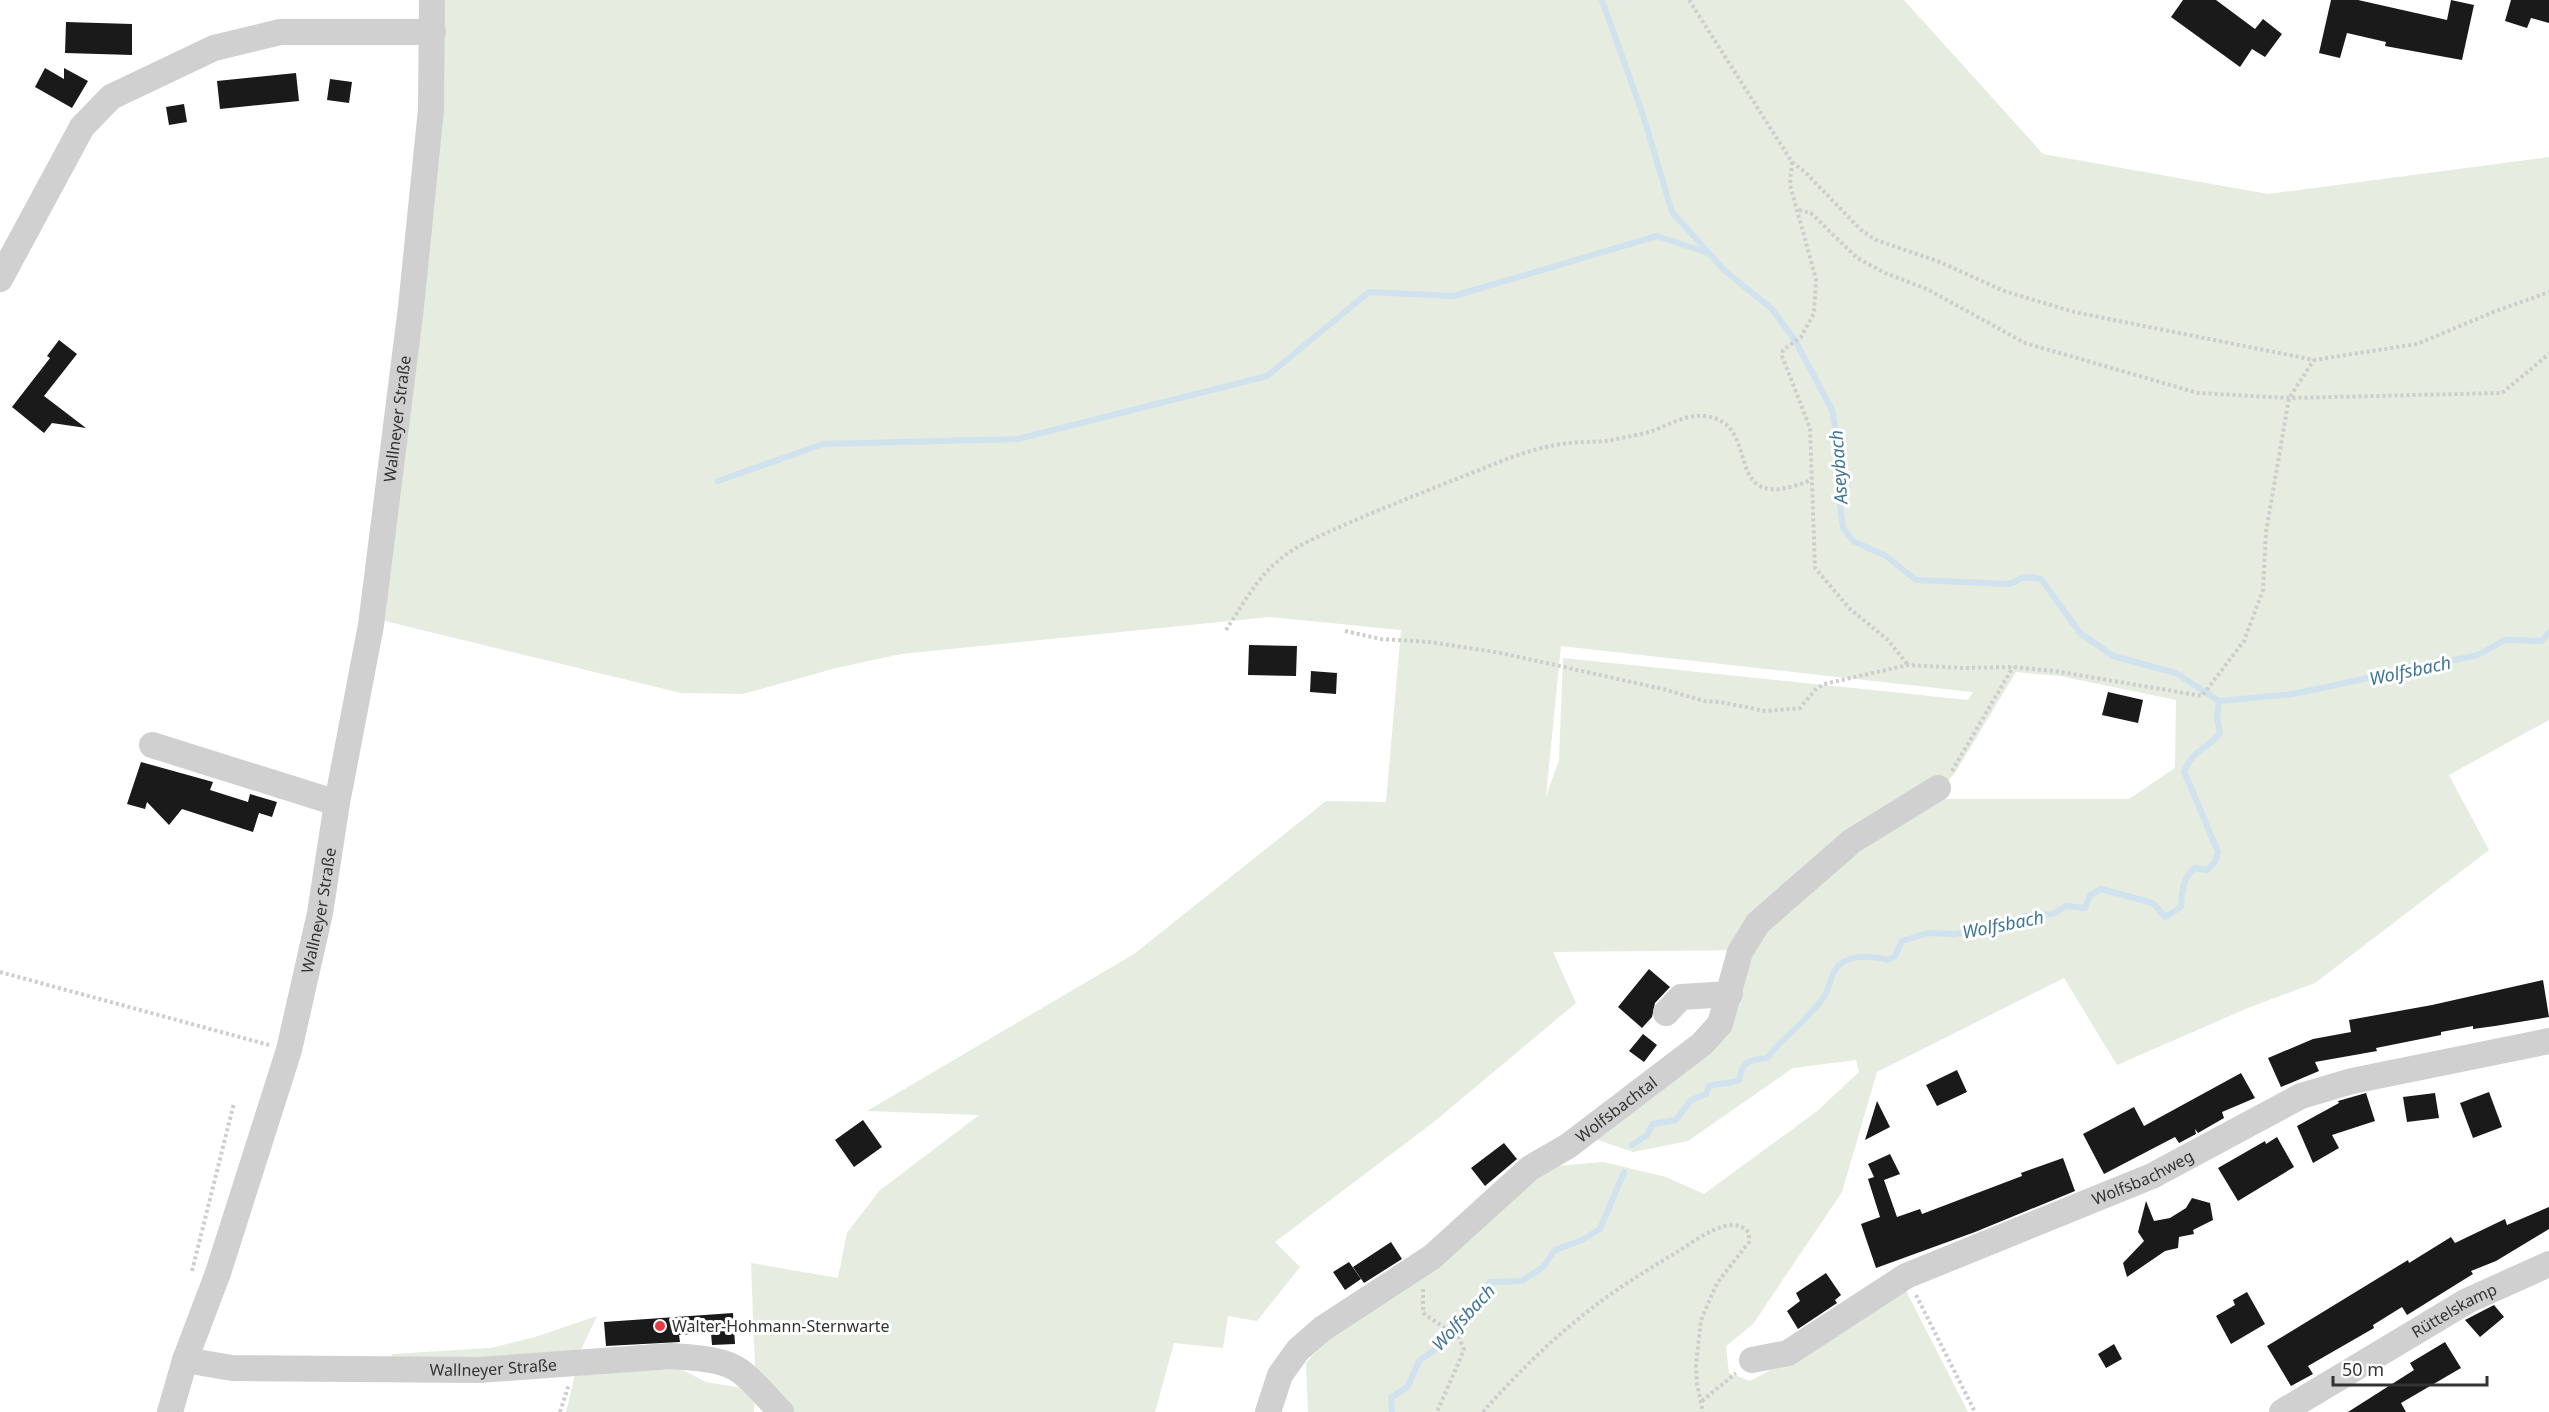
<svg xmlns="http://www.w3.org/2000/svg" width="2549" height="1412" font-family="'Noto Sans',sans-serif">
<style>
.green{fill:#e6ecdf;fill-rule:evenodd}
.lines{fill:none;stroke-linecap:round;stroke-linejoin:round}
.stream{stroke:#cfe2ee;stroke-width:6}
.building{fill:#1a1a1a}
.path{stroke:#cdcdcd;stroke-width:4;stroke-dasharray:3 3;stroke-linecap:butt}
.minor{stroke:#d0d0d0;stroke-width:26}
.poi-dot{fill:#e63946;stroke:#fff;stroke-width:2}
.labels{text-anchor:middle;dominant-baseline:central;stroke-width:6;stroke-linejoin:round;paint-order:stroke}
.street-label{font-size:16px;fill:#333;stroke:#fff}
.poi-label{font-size:16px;fill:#333;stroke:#fff;text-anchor:start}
.water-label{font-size:18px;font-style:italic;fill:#3f7597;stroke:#fff}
</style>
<rect width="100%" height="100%" fill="#fff"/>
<path class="green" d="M 441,0 L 1904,0 L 2043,154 L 2268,194 L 2549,157 L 2549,720 L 2449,775 L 2489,850 L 2315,983 L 2248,1008 L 2117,1065 L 2064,978 L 1877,1072 L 1842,1192 L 1753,1324 L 1726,1346 L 1729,1373 L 1750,1381 L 1816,1346 L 1904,1287 L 1968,1412 L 1308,1412 L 1306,1363 L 1340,1325 L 1546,1167 L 1603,1162 L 1666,1177 L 1704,1194 L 1816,1112 L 1859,1072 L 1856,1060 L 1793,1068 L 1688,1141 L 1633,1152 L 1592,1138 L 1716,1046 L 1749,950 L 1553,952 L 1576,1003 L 1435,1121 L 1275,1242 L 1300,1267 L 1257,1321 L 1228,1316 L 1223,1348 L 1174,1343 L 1155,1412 L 787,1412 L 755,1368 L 751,1263 L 838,1278 L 847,1233 L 879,1191 L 979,1115 L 867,1111 L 1134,954 L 1326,801 L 1386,802 L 1401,630 L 1269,617 L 901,654 L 836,668 L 743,694 L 681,693 L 381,620 ZM 1561,646 L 1972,692 L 1973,692 L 1968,700 L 1563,658 L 1559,760 L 1546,796 ZM 2016,672 L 2060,676 L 2176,700 L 2175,768 L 2129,799 L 1931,799 L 1955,773 Z
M 597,1316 L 577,1358 L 391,1361 L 392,1354 L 491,1348 L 535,1337 Z
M 667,1362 L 706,1382 L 742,1388 L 755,1396 L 754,1412 L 566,1412 L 576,1370 Z"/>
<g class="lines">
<path class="stream" d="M 1602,0 L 1643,115 L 1672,212 L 1725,271 L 1772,309 L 1796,342 L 1832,410 L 1841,459 L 1837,481 L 1843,528 L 1853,541 L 1886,556 L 1916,580 L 2009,584 L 2025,577 L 2041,579 L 2080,633 L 2113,656 L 2176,673 L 2219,701
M 718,481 L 823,444 L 1018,439 L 1267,376 L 1369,292 L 1454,296 L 1657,236 L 1708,253
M 2219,701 L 2293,694 L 2478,655 L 2505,640 L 2542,641 L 2549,632
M 1632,1145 L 1647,1135 L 1653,1124 L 1676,1120 L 1691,1100 L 1706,1094 L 1709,1086 C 1719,1082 1728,1085 1739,1080 C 1742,1062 1749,1060 1767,1058 C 1784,1036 1807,1021 1823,998 C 1830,989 1830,974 1839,965 C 1852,954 1874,956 1888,960 L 1895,956 L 1902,941 L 1928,933 L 1954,934 L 2000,927 L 2025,916 L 2053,914 L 2066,906 L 2085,908 L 2090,895 L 2101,889 L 2153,903 L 2165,917 L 2181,907 C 2182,892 2182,878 2195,868 L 2207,870 L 2215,862 L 2218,852 L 2184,771 C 2194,749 2206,750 2220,733 L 2217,718 L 2219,701
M 1392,1412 L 1391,1398 L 1408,1386 L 1419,1361 L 1441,1345 L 1457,1319 L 1475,1306 L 1490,1282 L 1522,1281 L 1543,1267 L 1555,1250 L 1582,1240 L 1600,1229 L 1624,1172"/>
</g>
<path class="building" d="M 2183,0 L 2216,0 L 2255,29 L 2263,19 L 2282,34 L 2265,57 L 2252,49 L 2240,67 L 2171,17 Z
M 2331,0 L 2358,0 L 2447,20 L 2451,0 L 2474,5 L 2462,60 L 2385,46 L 2386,42 L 2347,33 L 2340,58 L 2319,53 Z
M 2511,0 L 2549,0 L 2549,23 L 2531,18 L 2527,28 L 2505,21 Z
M 66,22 L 132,24 L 132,55 L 65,53 Z
M 45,68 L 64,79 L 64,68 L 88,81 L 72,108 L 35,87 Z
M 296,73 L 299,101 L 220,109 L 217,81 Z
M 330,79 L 352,82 L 349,103 L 327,100 Z
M 184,104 L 187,122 L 169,125 L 166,107 Z
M 59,340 L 77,354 L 44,396 L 86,428 L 52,423 L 44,433 L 12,407 L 50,358 L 47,356 Z
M 1249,645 L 1297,646 L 1296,676 L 1248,675 Z
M 1311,671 L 1337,673 L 1336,694 L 1310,692 Z
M 2108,692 L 2143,700 L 2138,723 L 2102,715 Z
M 141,762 L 213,782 L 210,790 L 248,802 L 250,794 L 277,802 L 272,817 L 259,813 L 253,832 L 182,809 L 169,825 L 147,802 L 145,809 L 127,804 Z
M 1649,969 L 1670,987 L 1655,1003 L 1652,1017 L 1642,1028 L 1618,1007 Z
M 2543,980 L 2549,1017 L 2495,1026 L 2473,1029 L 2473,1026 L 2441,1032 L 2441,1035 L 2376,1048 L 2377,1051 L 2315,1062 L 2319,1071 L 2281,1087 L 2268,1058 L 2313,1039 L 2351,1032 L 2349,1020 L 2432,1005 Z
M 1643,1034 L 1657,1045 L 1644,1062 L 1629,1051 Z
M 1957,1070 L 1967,1092 L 1937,1106 L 1926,1085 Z
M 2241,1073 L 2255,1098 L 2222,1112 L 2224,1118 L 2198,1133 L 2195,1129 L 2196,1134 L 2179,1143 L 2175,1137 L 2104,1174 L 2083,1134 L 2134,1107 L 2144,1126 Z
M 2489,1092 L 2502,1127 L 2473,1138 L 2460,1103 Z
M 2366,1093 L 2375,1121 L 2332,1135 L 2339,1148 L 2313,1163 L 2297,1126 L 2339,1103 L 2338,1101 Z
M 2435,1093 L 2439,1118 L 2407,1122 L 2403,1097 Z
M 1877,1101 L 1890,1127 L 1865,1140 Z
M 863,1120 L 882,1147 L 854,1167 L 835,1140 Z
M 2277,1137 L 2294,1167 L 2238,1201 L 2218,1168 L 2265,1141 L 2266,1144 Z
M 1504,1143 L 1517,1159 L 1485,1186 L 1471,1168 Z
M 1890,1154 L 1900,1174 L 1884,1180 L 1897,1217 L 1920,1209 L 1922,1214 L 2022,1176 L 2021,1173 L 2063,1158 L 2075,1191 L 1975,1232 L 1876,1268 L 1861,1224 L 1880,1217 L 1868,1179 L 1874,1177 L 1868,1164 Z
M 2192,1198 L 2210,1203 L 2213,1220 L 2193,1230 L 2194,1234 L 2179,1237 L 2178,1248 L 2165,1251 L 2127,1277 L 2123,1263 L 2144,1241 L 2138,1232 L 2146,1201 L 2154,1221 L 2170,1218 L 2186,1208 Z
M 2549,1207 L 2549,1229 L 2496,1261 L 2471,1271 L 2473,1274 L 2407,1315 L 2402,1307 L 2373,1325 L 2374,1328 L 2308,1366 L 2313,1374 L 2291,1386 L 2267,1346 L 2408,1260 L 2409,1263 L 2451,1237 L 2455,1243 L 2505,1219 L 2507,1225 Z
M 1391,1242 L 1402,1259 L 1364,1283 L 1353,1267 Z
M 1349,1262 L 1361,1279 L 1345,1290 L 1333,1272 Z
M 1826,1273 L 1841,1295 L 1835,1300 L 1837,1303 L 1798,1329 L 1787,1311 L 1800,1301 L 1796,1293 Z
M 2247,1292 L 2265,1324 L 2231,1344 L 2216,1316 L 2235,1305 L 2233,1300 Z
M 2494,1305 L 2504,1317 L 2480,1337 L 2465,1320 Z
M 733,1313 L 735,1344 L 712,1345 L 711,1333 L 679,1335 L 680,1342 L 606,1346 L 604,1322 Z
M 2445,1342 L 2461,1368 L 2401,1403 L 2406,1412 L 2348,1412 L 2414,1370 L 2410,1363 Z
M 2114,1344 L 2122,1359 L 2106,1368 L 2098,1354 Z"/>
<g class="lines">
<path class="path" d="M 1689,0 L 1792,162 L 1806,173 L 1861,230 L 1876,240 L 1940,262 L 2004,291 L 2074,312 L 2314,360 L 2417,344 L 2496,311 L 2549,292
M 1792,162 L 1790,185 L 1816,279 L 1814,313 L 1801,337 L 1783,350 L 1782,356 L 1810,428 L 1815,568 L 1850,609 L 1888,640 L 1908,665
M 1799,210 L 1811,213 L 1857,258 L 1885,273 L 1927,289 L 2025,343 L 2198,393 L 2289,398 L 2502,393 L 2549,354
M 1226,630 C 1242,606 1256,579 1278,561 C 1296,545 1320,536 1342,526 C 1378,510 1414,496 1451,481 C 1487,468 1524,449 1562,444 C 1579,441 1596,443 1612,440 C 1625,437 1640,435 1652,431 C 1669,425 1686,414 1704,416 C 1767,422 1715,519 1811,480
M 1345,631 L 1381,639 L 1430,642 L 1501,653 L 1663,689 L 1704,701 L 1720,702 L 1765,711 L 1800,708 L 1815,690 L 1824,684 L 1908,665 L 1963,668 L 2013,667 L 2054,671 L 2202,696 L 2244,641 L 2263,590 L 2266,532 L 2289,398 L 2314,360
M 1952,771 L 2013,667
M 0,972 L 269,1045
M 192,1271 L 234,1103
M 1423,1289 L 1423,1313 L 1459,1338 L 1464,1350 L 1437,1412
M 1916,1295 L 1975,1412
M 1702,1401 L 1736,1373
M 560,1412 L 569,1384
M 1483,1412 C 1518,1372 1558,1333 1600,1302 C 1624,1284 1651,1268 1677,1252 C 1695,1241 1732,1211 1749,1233 L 1749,1242 L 1717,1283 L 1701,1320 L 1696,1365 L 1697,1384 L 1703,1412"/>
<g class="minor">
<path d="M 0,279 L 82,127 L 111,97 L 214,48 L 280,32 L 433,32"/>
<path d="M 152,745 L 337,803"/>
<path d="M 1666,1013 L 1681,997 L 1730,994"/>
<path id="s1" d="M 185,1360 L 232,1368 L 479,1370 L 671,1356 C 693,1358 721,1358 740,1371 C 755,1382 768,1399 781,1412"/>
<path id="s2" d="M 1752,1360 L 1788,1353 L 1906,1276 L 2152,1176 L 2301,1096 L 2352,1081 L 2549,1041"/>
<path id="s3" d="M 170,1412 L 185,1360 L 218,1273 L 289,1050 L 320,913 L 337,803 L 371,625 L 411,307 L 431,109 L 432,0"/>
<path id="s4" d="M 1268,1412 L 1280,1375 L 1298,1350 L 1322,1329 L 1432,1257 L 1530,1168 L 1568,1146 L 1702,1044 L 1720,1024 L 1740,952 L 1758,923 L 1852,841 L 1938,788"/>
<path id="s5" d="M 2282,1412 L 2467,1301 L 2549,1264"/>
</g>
</g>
<circle class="poi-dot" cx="660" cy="1326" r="6"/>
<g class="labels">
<g class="street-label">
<text stroke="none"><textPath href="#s3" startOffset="1022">Wallneyer Straße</textPath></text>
<text stroke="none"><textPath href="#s3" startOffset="524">Wallneyer Straße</textPath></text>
<text stroke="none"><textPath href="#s4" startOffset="470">Wolfsbachtal</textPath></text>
<text stroke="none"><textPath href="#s2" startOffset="434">Wolfsbachweg</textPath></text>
<text stroke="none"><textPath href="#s5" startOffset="200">Rüttelskamp</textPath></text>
<text stroke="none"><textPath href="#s1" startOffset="309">Wallneyer Straße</textPath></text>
</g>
<g class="poi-label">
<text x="672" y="1326">Walter-Hohmann-Sternwarte</text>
</g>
<g class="water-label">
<text transform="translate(1838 467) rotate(-94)">Aseybach</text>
<text transform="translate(2410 670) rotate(-12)">Wolfsbach</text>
<text transform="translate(2003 924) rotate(-11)">Wolfsbach</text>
<text transform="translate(1463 1317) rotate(-47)">Wolfsbach</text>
</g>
</g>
<path d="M2333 1376v9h154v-9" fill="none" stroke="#333333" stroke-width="3"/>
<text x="2342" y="1376" font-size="18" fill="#333333" stroke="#ffffff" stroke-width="4.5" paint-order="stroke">50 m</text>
</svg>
